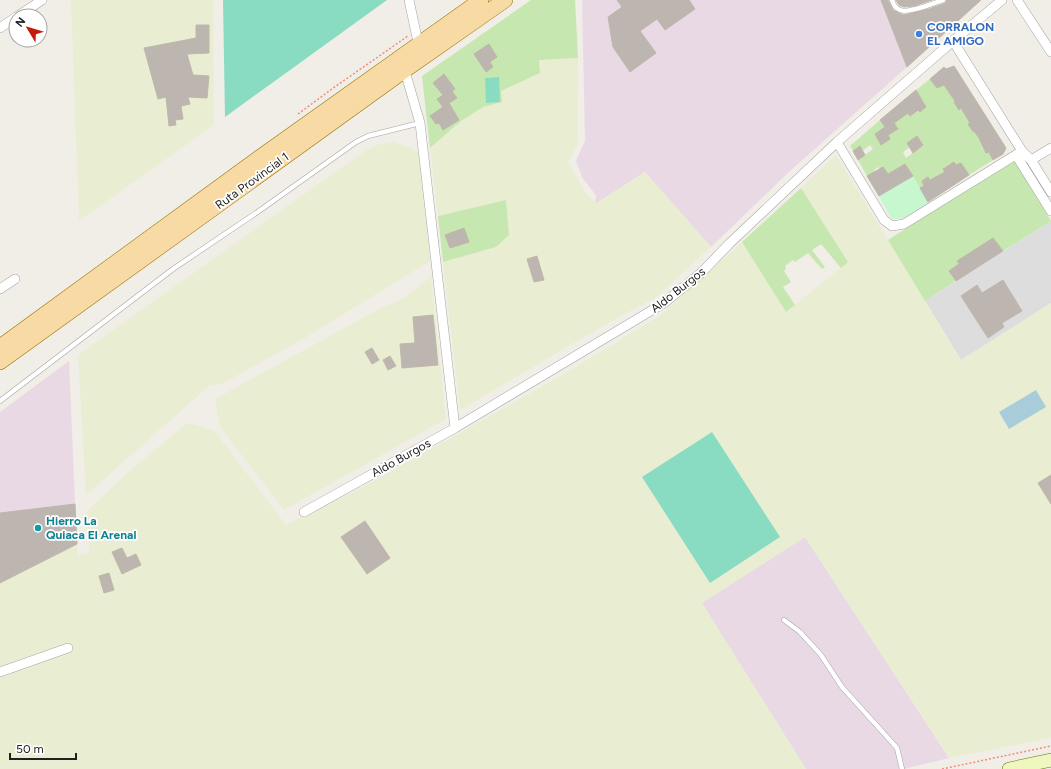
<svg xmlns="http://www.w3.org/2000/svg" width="1051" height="769" font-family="Figtree,sans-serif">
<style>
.residential{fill:#dedddd}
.industrial{fill:#e9d9e4}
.farmland{fill:#e9eed3}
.grass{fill:#c6e7af;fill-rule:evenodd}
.park{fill:#c6f7cf}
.pitch{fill:#89dbc2}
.water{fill:#a9ccdb}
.building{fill:#bdb6b0;stroke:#c1b6aa}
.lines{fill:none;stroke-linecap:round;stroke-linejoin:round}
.lane-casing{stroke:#a4a4a4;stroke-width:5.5}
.street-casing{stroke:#a4a4a4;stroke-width:10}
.secondary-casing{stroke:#5f740a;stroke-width:14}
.primary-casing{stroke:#957207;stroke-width:16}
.path{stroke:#f48c74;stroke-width:1.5;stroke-dasharray:2 2;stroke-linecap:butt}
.lane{stroke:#fff;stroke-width:4.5}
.street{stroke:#fff;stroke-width:9}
.secondary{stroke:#eff7be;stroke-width:13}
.primary{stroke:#f8dba4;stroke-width:15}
.shop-dot{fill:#3f7fe0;stroke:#fff;stroke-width:1.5}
.culture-dot{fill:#0f9aa8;stroke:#fff;stroke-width:1.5}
.labels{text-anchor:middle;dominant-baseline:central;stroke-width:3.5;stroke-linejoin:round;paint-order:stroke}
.shop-label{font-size:12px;font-weight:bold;fill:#366cbe;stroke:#fff;text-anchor:start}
.street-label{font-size:12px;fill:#202020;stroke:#fff}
.culture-label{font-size:12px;font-weight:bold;fill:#0d838f;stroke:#fff;text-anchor:start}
</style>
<rect width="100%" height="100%" fill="#f0eee7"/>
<path class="residential" d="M 1051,221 L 1051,303 L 961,360 L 925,301 Z"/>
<path class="industrial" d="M 582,0 L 881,0 L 907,67 L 791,170 L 711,247 L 645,172 L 595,204 L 596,195 L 583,179 L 576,161 L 585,141 Z
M 69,361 L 75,504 L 0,513 L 0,412 Z
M 805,537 L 949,758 L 904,769 L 806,769 L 701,603 Z"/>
<path class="farmland" d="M 71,0 L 213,0 L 214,125 L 79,221 Z
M 578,58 L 578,144 L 568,162 L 585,192 L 596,204 L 645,172 L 711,247 L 656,297 L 603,326 L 460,410 L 443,262 L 496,247 L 509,235 L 506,200 L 438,216 L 430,148 L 461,121 L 483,106 L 501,102 L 501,91 L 540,73 L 538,60 Z
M 393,142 L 409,147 L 419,154 L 430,261 L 308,336 L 222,384 L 210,385 L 86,495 L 78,355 L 362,153 L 376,145 Z
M 836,155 L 961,360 L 1051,303 L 1051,738 L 949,758 L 805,537 L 702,603 L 806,769 L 0,769 L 0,583 L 77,544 L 78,555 L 89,553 L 87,511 L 126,474 L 187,423 L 214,430 L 286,525 L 363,487 L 559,377 L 661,315 L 742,242 L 786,312 L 848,262 L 801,188 Z
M 431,277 L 446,419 L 284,510 L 220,427 L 215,399 L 379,309 L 402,299 Z"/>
<path class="grass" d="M 531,0 L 575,0 L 578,58 L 539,60 L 540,73 L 501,91 L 502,102 L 483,107 L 461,121 L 430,148 L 422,76 Z
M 930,79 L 937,88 L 944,85 L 950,94 L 953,93 L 957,100 L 954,102 L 959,109 L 961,108 L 971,122 L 968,124 L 972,132 L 975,131 L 983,145 L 982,146 L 986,153 L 989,152 L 993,160 L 969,175 L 961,163 L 956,165 L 954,162 L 943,168 L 946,174 L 930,180 L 928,177 L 923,180 L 924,186 L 920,188 L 905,164 L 888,174 L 883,167 L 880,169 L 878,167 L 874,170 L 875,172 L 867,176 L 858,160 L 873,149 L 870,145 L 862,151 L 860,146 L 853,151 L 850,146 L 880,120 L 888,132 L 892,130 L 894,132 L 898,129 L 888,113 L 908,113 L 910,116 L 918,110 L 920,112 L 926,107 L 916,90 ZM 917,136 L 923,145 L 906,158 L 903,152 L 910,147 L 907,143 Z
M 1014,160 L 1051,221 L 1003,251 L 993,238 L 957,261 L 959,264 L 949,271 L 956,281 L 925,301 L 888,240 Z
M 801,188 L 848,262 L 841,268 L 821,244 L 812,250 L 825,267 L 822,269 L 808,253 L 795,262 L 793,260 L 785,266 L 786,269 L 784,271 L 791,282 L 783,287 L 795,305 L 786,312 L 742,242 Z
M 506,200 L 509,235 L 496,247 L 443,262 L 438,216 Z"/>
<path class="park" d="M 913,176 L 929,202 C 918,209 904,223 891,218 L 879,196 Z"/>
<path class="pitch" d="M 223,0 L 387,0 L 225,117 Z
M 499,77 L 500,102 L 486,103 L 485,78 Z
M 712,432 L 780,537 L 710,583 L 642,477 Z"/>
<path class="water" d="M 1036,390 L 1046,407 L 1009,429 L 999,412 Z"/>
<path class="building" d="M 617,0 L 689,0 L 695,9 L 665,30 L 657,19 L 640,31 L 656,53 L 630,72 L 613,47 L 608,17 L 622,7 Z
M 881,0 L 888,0 L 893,10 L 899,13 L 904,15 L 929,9 L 945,3 L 947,0 L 981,0 L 907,67 Z
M 896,0 L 932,0 L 914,6 L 904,7 L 899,5 Z
M 196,25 L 209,25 L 209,53 L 187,54 L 193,75 L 209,76 L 207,98 L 188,97 L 190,104 L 181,106 L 183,119 L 175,120 L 176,125 L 169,126 L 166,97 L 158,99 L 144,48 L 196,38 Z
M 489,44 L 497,57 L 490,62 L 493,67 L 486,72 L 474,54 Z
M 954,66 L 1006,148 L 1003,154 L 993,160 L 989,152 L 986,153 L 979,138 L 974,131 L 973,132 L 968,124 L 970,123 L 961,108 L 959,110 L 954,102 L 955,101 L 944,85 L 937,88 L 930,79 L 944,67 L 946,69 Z
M 444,74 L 455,89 L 452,91 L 457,98 L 449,103 L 459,120 L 443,130 L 439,123 L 436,124 L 430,116 L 443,107 L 437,99 L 443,95 L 433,83 Z
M 916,90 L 926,107 L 920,112 L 918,110 L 910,116 L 908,113 L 894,123 L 898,129 L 888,135 L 890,139 L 881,145 L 875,134 L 885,127 L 880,120 Z
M 917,136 L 923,145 L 913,153 L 907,143 Z
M 860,146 L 865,155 L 858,160 L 853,151 Z
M 954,162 L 956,165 L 961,163 L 969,175 L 928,202 L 920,188 L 924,186 L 922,181 L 928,177 L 930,180 L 945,172 L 943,169 Z
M 905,164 L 913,176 L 879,196 L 867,176 L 883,167 L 888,174 Z
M 464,228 L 469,242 L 450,248 L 445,235 Z
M 993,238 L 1003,251 L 956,281 L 949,271 L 959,264 L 957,261 Z
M 537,256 L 544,280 L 534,282 L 527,259 Z
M 1003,280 L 1022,311 L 1002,323 L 1004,327 L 988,338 L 961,296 L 977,285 L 982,293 Z
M 433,315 L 438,365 L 402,368 L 400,344 L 415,343 L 413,317 Z
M 372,348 L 379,360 L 372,364 L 365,352 Z
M 390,356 L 396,366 L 388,370 L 383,360 Z
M 1051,475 L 1051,504 L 1038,483 Z
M 75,504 L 77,544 L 0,583 L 0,513 Z
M 365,521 L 390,558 L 367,574 L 341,537 Z
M 122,548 L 127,558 L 136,554 L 141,565 L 122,574 L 112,552 Z
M 109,573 L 114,590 L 104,593 L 99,576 Z"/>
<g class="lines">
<defs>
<path id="lane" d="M 892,0 C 894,5 895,8 900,10 C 908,14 934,3 943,0
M 0,401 L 173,269 L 259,211 L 356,142 L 368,136 L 420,123
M 784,620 L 800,632 L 821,655 L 842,687 L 897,748 L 902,769"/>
<path id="street" d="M 409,0 L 419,47
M 1017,0 L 1051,52
M 18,16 L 42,0
M 0,28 L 16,17
M 953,41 L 1022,151 L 1031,160 L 1051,192
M 404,68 L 420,123 L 455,428
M 837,142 L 884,220 L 892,226 L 904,224 L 1022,151
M 1016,155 L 1051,211
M 1031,160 L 1051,148
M 0,289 L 15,279
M 304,512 L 455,428 L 664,303 L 701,273 L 730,243 L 837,142 L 953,41 L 1002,0
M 0,672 L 68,648"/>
<path id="secondary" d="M 1009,769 L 1051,760"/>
<path id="primary" d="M 0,347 L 259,158 L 481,0
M 0,362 L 405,70 L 505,0"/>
</defs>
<use href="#lane" class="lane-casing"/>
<use href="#street" class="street-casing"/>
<use href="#secondary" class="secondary-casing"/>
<use href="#primary" class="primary-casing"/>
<path class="path" d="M 298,114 L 336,86 L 408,36
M 942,769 L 1051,746"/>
<use href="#lane" class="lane"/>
<use href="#street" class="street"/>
<use href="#secondary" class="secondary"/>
<use href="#primary" class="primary"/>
</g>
<circle class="shop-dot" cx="919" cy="34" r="4"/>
<circle class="culture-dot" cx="38" cy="528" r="4"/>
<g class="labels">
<g class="shop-label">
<text x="927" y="27">CORRALON<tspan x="927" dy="14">EL AMIGO</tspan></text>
</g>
<g class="street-label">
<text transform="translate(252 181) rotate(-36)">Ruta Provincial 1</text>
<text transform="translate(678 290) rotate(-38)">Aldo Burgos</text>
<text transform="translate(401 458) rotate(-29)">Aldo Burgos</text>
</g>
<g class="culture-label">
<text x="46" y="521">Hierro La<tspan x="46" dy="14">Quiaca El Arenal</tspan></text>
</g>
</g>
<g transform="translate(28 28) rotate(308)"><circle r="19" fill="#ffffff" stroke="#a6a6a6"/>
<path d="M0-3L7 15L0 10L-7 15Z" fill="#c61a09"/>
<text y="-6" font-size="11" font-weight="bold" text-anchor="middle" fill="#202020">N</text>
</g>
<path d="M10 753v6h66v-6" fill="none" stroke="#202020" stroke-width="2"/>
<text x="16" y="753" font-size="12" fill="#202020" stroke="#ffffff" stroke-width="3" paint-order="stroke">50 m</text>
</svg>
